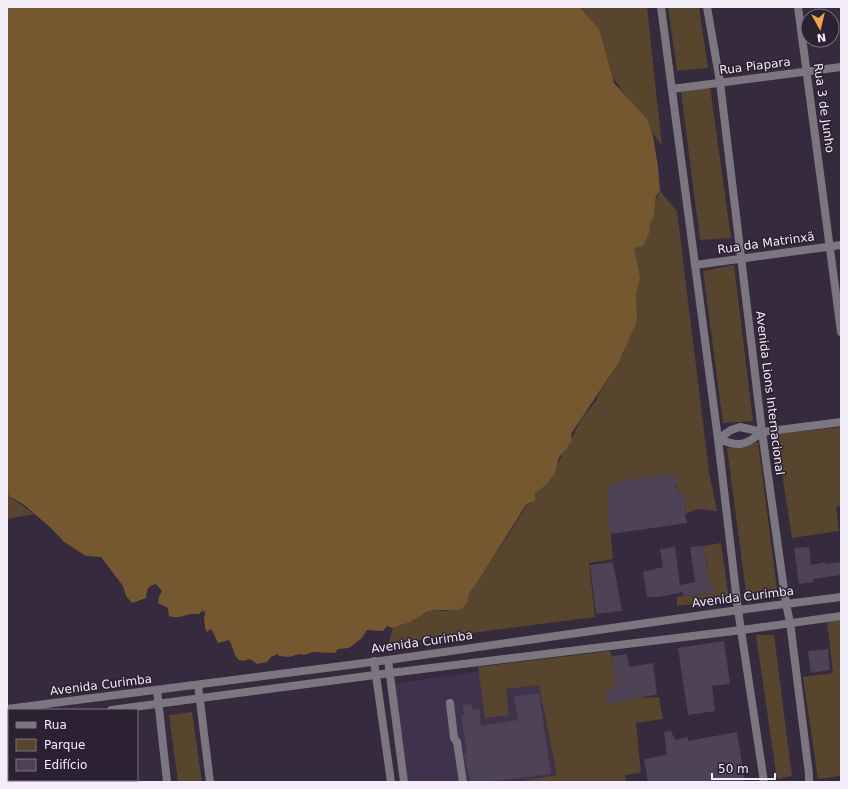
<svg xmlns="http://www.w3.org/2000/svg" width="848" height="789" font-family="'DejaVu Sans',sans-serif">
<style>
.built{fill:#40324c}
.green{fill:#57452d}
.forest{fill:#765830}
.building{fill:#4d4256}
.lines{fill:none;stroke-linecap:round;stroke-linejoin:round}
.minor{stroke:#7b7680;stroke-width:8}
.tertiary{stroke:#7b7680;stroke-width:8}
.labels{text-anchor:middle;dominant-baseline:central;stroke-width:3;stroke-linejoin:round;paint-order:stroke}
.street-label{font-size:12px;fill:#f3ecf9;stroke:#2b2133}
</style>
<rect width="100%" height="100%" fill="#352a3e"/>
<path class="built" d="M 549,661 L 565,782 L 407,782 L 391,684 Z"/>
<path class="green" d="M 562,7 L 647,7 L 662,146 Z
M 668,7 L 699,7 L 708,68 L 677,71 Z
M 710,87 L 731,238 L 700,240 L 681,92 Z
M 660,191 L 677,211 L 709,472 L 717,511 L 698,509 L 685,514 L 686,499 C 675,489 675,489 678,474 L 622,481 L 607,491 L 613,559 L 589,563 L 595,617 L 388,644 L 393,628 L 433,610 L 447,611 L 465,606 L 468,595 L 477,583 L 535,493 L 557,465 L 582,418 L 596,401 L 597,397 L 624,353 L 634,247 Z
M 734,265 L 753,421 L 723,423 L 703,271 Z
M 841,427 L 841,506 L 836,507 L 839,531 L 792,538 L 776,434 Z
M 758,442 L 778,597 L 747,600 L 727,448 Z
M 7,491 L 9,496 L 34,514 L 7,519 Z
M 721,543 L 729,599 L 677,606 L 677,597 L 713,593 L 713,586 C 704,578 707,566 707,556 L 704,553 L 703,546 Z
M 841,620 L 841,776 L 818,779 L 803,677 L 833,673 L 827,622 Z
M 756,635 L 774,635 L 792,776 L 777,779 Z
M 610,651 L 612,656 L 615,679 L 630,677 L 631,690 L 607,689 L 607,703 L 632,699 L 632,693 L 642,691 L 643,698 L 659,697 L 663,719 L 636,723 L 641,773 L 625,775 L 626,782 L 517,782 L 557,775 L 539,685 L 506,689 L 509,715 L 485,718 L 478,667 Z
M 192,712 L 202,782 L 178,782 L 169,715 Z"/>
<path class="forest" d="M 7,7 L 579,7 L 599,29 L 614,83 L 647,119 L 653,136 L 658,167 L 660,191 L 656,196 L 653,219 L 650,223 L 649,233 L 643,246 L 634,248 L 640,278 L 636,295 L 637,321 L 619,362 L 571,434 L 572,440 L 564,452 L 559,457 L 555,473 L 546,485 L 535,493 L 535,501 L 528,503 L 524,508 L 477,583 C 474,588 466,595 468,601 L 465,606 L 459,610 L 433,610 L 427,612 L 408,623 L 403,624 L 393,628 L 387,626 L 383,631 L 367,630 L 362,638 L 349,648 L 338,649 L 335,653 L 313,652 L 304,655 L 299,654 L 289,657 L 279,656 L 278,654 L 271,657 L 267,662 L 257,664 L 250,659 C 233,666 235,649 229,640 L 218,643 L 212,630 L 210,629 L 207,632 L 205,628 L 204,617 L 205,615 L 205,612 L 202,611 L 199,614 C 187,612 181,620 169,616 L 168,608 L 158,603 L 159,597 L 162,591 L 156,584 C 147,586 147,590 146,598 L 132,603 L 126,596 L 123,586 L 101,557 L 86,556 L 64,542 L 51,528 L 23,504 L 9,496 L 7,491 Z"/>
<path class="building" d="M 678,474 L 678,480 L 675,486 L 678,492 L 683,493 L 686,499 L 685,514 L 687,523 L 611,534 L 609,527 L 607,490 L 622,481 L 653,476 Z
M 703,546 L 704,553 L 707,556 L 706,563 L 709,582 L 713,586 L 713,593 L 683,596 L 683,592 L 659,597 L 647,597 L 643,572 L 663,567 L 660,549 L 675,547 L 680,585 L 695,582 L 690,547 Z
M 809,547 L 811,565 L 825,562 L 825,564 L 841,562 L 841,575 L 813,579 L 814,582 L 799,584 L 794,548 Z
M 613,562 L 622,611 L 596,614 L 590,565 Z
M 724,641 L 730,684 L 712,686 L 715,711 L 688,715 L 678,648 Z
M 828,649 L 830,670 L 811,673 L 808,651 Z
M 627,654 L 629,667 L 653,663 L 657,695 L 632,698 L 633,699 L 607,703 L 606,689 L 616,688 L 612,656 Z
M 539,693 L 551,774 L 487,782 L 470,782 L 469,775 L 468,775 L 464,753 L 467,753 L 461,715 L 464,715 L 463,705 L 471,704 L 473,710 L 479,709 L 481,726 L 518,720 L 514,697 Z
M 671,731 L 675,740 L 688,737 L 688,741 L 737,732 L 745,782 L 648,782 L 644,759 L 667,755 L 664,732 Z"/>
<g class="lines">
<path class="minor" d="M 798,7 L 841,332
M 672,89 L 841,67
M 695,265 L 841,245
M 762,432 C 745,446 739,447 718,439 L 731,430 L 740,427 L 762,432 L 841,422
M 388,660 L 404,782
M 374,661 L 391,782
M 450,703 L 454,738 L 457,742 L 463,782"/>
<path class="tertiary" d="M 661,7 L 718,439 L 738,610 L 764,782
M 707,7 L 720,82 L 762,432 L 786,604 L 790,622 L 809,774 L 809,782
M 198,685 L 210,782
M 157,690 L 167,782
M 7,709 L 388,660 L 738,610 L 841,597
M 111,710 L 390,673 L 742,630 L 841,616
M 7,724 L 9,724"/>
</g>
<g class="labels">
<g class="street-label">
<text transform="translate(755 66) rotate(-7)">Rua Piapara</text>
<text transform="translate(824 108) rotate(82)">Rua 3 de Junho</text>
<text transform="translate(766 243) rotate(-8)">Rua da Matrinxã</text>
<text transform="translate(770 393) rotate(83)">Avenida Lions Internacional</text>
<text transform="translate(743 597) rotate(-7)">Avenida Curimba</text>
<text transform="translate(422 642) rotate(-8)">Avenida Curimba</text>
<text transform="translate(101 685) rotate(-7)">Avenida Curimba</text>
</g>
</g>
<rect width="848" height="789" fill="none" stroke="#f3ecf9" stroke-width="16"/>
<rect x="8" y="709" width="130" height="72" fill="#2b2133" stroke="#7b7282"/>
<rect x="16" y="722" width="20" height="6" fill="#7b7680" stroke="#7b7282"/>
<text x="44" y="729" font-size="12" fill="#f3ecf9">Rua</text>
<rect x="16" y="739" width="20" height="12" fill="#57452d" stroke="#7b7282"/>
<text x="44" y="749" font-size="12" fill="#f3ecf9">Parque</text>
<rect x="16" y="759" width="20" height="12" fill="#4d4256" stroke="#7b7282"/>
<text x="44" y="769" font-size="12" fill="#f3ecf9">Edifício</text>
<g transform="translate(820 28) rotate(172)"><circle r="19" fill="#2b2133" stroke="#7b7282"/>
<path d="M0-3L7 15L0 10L-7 15Z" fill="#efa73d"/>
<text y="-6" font-size="11" font-weight="bold" text-anchor="middle" fill="#f3ecf9">N</text>
</g>
<path d="M712 773v6h63v-6" fill="none" stroke="#f3ecf9" stroke-width="2"/>
<text x="718" y="773" font-size="12" fill="#f3ecf9" stroke="#2b2133" stroke-width="3" paint-order="stroke">50 m</text>
</svg>
